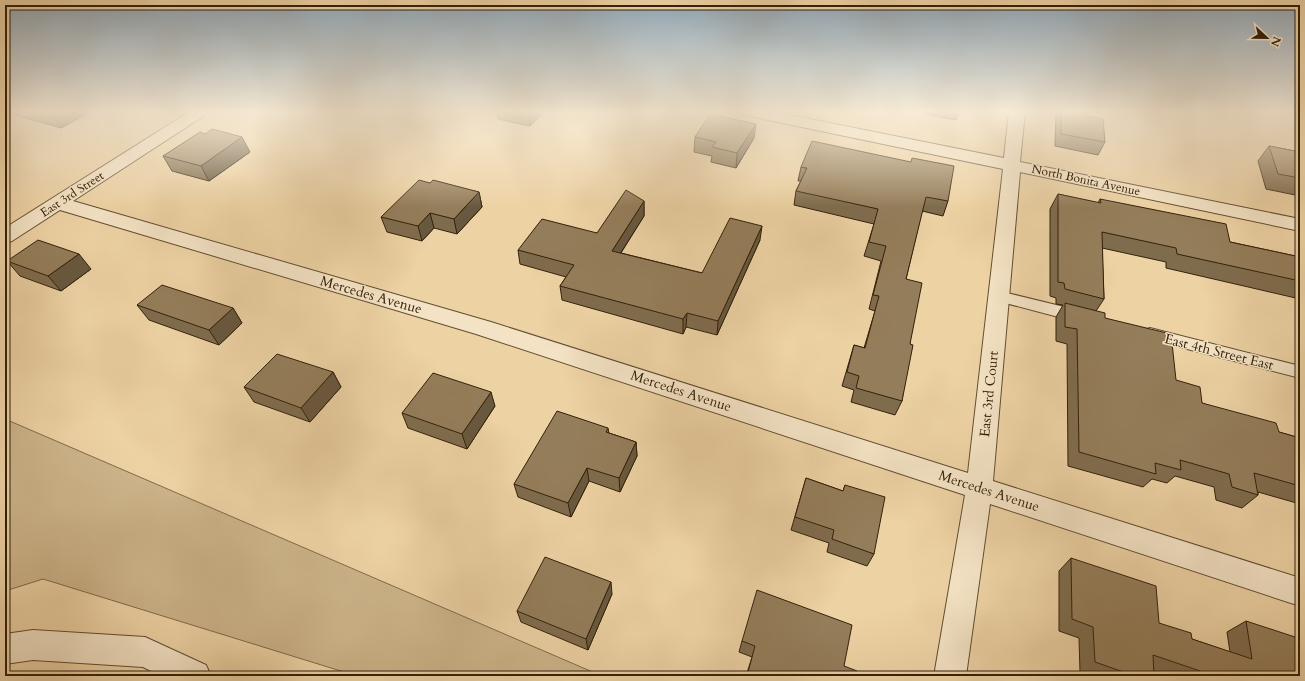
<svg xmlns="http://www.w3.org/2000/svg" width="1305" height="681" font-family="Cardo,serif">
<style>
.green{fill:#cdb48a;stroke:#806a4a}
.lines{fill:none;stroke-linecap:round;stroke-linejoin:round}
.lane-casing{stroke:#624d30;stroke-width:2}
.street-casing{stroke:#624d30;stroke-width:2}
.lane{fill:#f3e2c4;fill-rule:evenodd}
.street{fill:#f3e2c4;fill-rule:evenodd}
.wall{fill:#7f6c4d;stroke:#33210a}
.shaded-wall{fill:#68583f;stroke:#33210a}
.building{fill:#947d5a;stroke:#33210a}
.labels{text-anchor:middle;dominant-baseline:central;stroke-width:3;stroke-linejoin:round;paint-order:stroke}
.far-street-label{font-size:12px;fill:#33210a;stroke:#f3e2c4}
.street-label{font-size:14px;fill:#33210a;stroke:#f3e2c4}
</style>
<rect width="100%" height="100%" fill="#edd2a4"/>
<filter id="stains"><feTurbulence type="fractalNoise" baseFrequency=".005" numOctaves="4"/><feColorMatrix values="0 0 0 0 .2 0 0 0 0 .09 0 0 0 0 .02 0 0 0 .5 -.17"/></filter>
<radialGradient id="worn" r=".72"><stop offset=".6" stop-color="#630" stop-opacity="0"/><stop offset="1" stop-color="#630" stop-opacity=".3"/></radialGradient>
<path class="green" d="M 5,419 L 602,676 L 357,676 L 43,579 L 5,591 Z"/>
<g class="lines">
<defs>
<path id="lane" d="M 999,291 L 1081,311 L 1086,313 L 1089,317 L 1086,321 L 1081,323 L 994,300 L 991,296 L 994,292 Z
M 1150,328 L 1300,366 L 1300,378 L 1144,338 L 1142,334 L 1144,330 Z"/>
<path id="street" d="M 189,112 L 207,112 L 205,115 L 73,201 L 491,322 L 968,473 L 1003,169 L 754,117 L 748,115 L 746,112 L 775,112 L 1004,158 L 1009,112 L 1025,112 L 1020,162 L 1300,219 L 1300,231 L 1020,172 L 993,481 L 1300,578 L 1300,606 L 990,504 L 966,676 L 934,676 L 965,495 L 476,334 L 60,210 L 12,241 L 5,243 L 5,228 Z
M 33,630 L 145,637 L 206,665 L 211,676 L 161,676 L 143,667 L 33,660 L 5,664 L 5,634 Z"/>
</defs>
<use href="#lane" class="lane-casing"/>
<use href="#street" class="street-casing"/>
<use href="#lane" class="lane"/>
<use href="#street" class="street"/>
</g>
<path class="wall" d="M 5,112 L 90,112 L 61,128 Z
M 497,112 L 544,112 L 530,126 L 498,119 Z
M 925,112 L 959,112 L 956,120 L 925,114 Z
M 1056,112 L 1085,112 L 1085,115 L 1105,142 L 1098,155 L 1055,146 Z
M 205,134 L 250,152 L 209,181 L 172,171 L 163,156 Z
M 695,137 L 754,138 L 736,168 L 711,162 L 712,156 L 694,152 Z
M 1269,146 L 1300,152 L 1300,196 L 1266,189 L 1258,161 Z
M 801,167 L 948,201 L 943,216 L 922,211 L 906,279 L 910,344 L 902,401 L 895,415 L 851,402 L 854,390 L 842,386 L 854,345 L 864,348 L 875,311 L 869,309 L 881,261 L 864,256 L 874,224 L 794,205 L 796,191 L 801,181 L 798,181 Z
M 430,183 L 479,192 L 482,207 L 457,234 L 434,228 L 422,241 L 387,232 L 381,217 Z
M 1058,194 L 1098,203 L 1100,199 L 1230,242 L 1300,257 L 1300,299 L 1166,268 L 1166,262 L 1102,248 L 1104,299 L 1096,311 L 1202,403 L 1279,432 L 1300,438 L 1300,504 L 1258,492 L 1258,495 L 1242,508 L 1216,500 L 1214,487 L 1175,476 L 1167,483 L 1152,479 L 1143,487 L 1068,466 L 1067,344 L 1056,341 L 1056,317 L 1063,305 L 1056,304 L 1056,298 L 1050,296 L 1050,209 Z
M 644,201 L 644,216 L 621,253 L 702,273 L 760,240 L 717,335 L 686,327 L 683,334 L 562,300 L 560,286 L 566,277 L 520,264 L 518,250 L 597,233 Z
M 7,261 L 91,269 L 61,291 L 20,276 Z
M 137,305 L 233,308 L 242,323 L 219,345 L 149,320 Z
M 333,372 L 341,387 L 310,422 L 254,402 L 244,387 Z
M 495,406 L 467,449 L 408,428 L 402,413 Z
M 608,428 L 609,433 L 636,442 L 637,456 L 620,492 L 589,481 L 571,517 L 518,497 L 514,484 Z
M 806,478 L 843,491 L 845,485 L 874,554 L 867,566 L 827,552 L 829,543 L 791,530 Z
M 1071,558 L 1159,623 L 1192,639 L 1230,652 L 1227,632 L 1246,621 L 1300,676 L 1168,676 L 1154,671 L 1154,676 L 1091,676 L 1080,672 L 1079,638 L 1059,631 L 1059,571 Z
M 612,594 L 588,650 L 521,622 L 517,611 Z
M 742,641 L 844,666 L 856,676 L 746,676 L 752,657 L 739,652 Z"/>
<path class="shaded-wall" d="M 54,112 L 90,112 L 61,128 L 51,113 Z
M 528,112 L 544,112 L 530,126 Z
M 756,124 L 754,138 L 736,168 L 737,153 Z
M 242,137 L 250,152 L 209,181 L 201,166 Z
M 479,192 L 482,207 L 457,234 L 454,219 Z
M 644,201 L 644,216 L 613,265 L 612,251 Z
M 430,213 L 434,228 L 422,241 L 418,226 Z
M 762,226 L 760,240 L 717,335 L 718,321 Z
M 79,254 L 91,269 L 61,291 L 48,276 Z
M 233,308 L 242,323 L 219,345 L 209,330 Z
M 687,313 L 686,327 L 683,334 L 683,319 Z
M 333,372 L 341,387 L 310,422 L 301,408 Z
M 491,392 L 495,406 L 467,449 L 462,434 Z
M 636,442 L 637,456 L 620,492 L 619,478 Z
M 587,468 L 589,481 L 571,517 L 568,503 Z
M 611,582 L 612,594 L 588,650 L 586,639 Z"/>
<path class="building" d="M 45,112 L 54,112 L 51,113 Z
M 1061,112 L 1085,112 L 1085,115 L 1103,119 L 1105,142 L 1061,134 Z
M 710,114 L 756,124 L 737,153 L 712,147 L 716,142 L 695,137 Z
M 212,129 L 242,137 L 201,166 L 163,156 L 200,132 L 205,134 Z
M 812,141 L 911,162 L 912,158 L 954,166 L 948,201 L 926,197 L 906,279 L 922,283 L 910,344 L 913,345 L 902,401 L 856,388 L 859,376 L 847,372 L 854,345 L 865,348 L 879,296 L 873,295 L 886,246 L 869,242 L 878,209 L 796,191 L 807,168 L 801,167 Z
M 1269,146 L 1300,152 L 1300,178 L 1278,174 Z
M 419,180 L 430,183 L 433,180 L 479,192 L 454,219 L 430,213 L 418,226 L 381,217 Z
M 626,190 L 644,201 L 612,251 L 702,273 L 730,218 L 762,226 L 718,321 L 687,313 L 683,319 L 560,286 L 574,265 L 518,250 L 542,219 L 597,233 Z
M 1058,194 L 1101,203 L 1100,199 L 1226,224 L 1230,242 L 1300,257 L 1300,281 L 1177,254 L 1176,248 L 1102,232 L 1104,299 L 1065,289 L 1064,283 L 1058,282 Z
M 38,240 L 79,254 L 48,276 L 7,261 Z
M 162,285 L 233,308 L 209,330 L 137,305 Z
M 1065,303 L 1105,313 L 1105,318 L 1171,334 L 1176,380 L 1200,387 L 1202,403 L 1276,423 L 1279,432 L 1300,438 L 1300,486 L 1254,473 L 1258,495 L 1232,487 L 1229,474 L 1180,460 L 1181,470 L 1155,463 L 1156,474 L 1079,452 L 1077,329 L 1065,327 Z
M 277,354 L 333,372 L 301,408 L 244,387 Z
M 433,373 L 491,392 L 462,434 L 402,413 Z
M 557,411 L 608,428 L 606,432 L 636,442 L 619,478 L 587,468 L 568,503 L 514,484 Z
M 806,478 L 843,491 L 845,485 L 885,497 L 874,554 L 832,539 L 834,530 L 795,517 Z
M 545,557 L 611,582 L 586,639 L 517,611 Z
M 1071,558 L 1156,586 L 1159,623 L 1191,633 L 1192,639 L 1252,659 L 1246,621 L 1295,637 L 1300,663 L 1300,676 L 1209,676 L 1209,674 L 1153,655 L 1154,676 L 1135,676 L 1095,662 L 1093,627 L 1072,619 Z
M 757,590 L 852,625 L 844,666 L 857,671 L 856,676 L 747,676 L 755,646 L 742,641 Z"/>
<linearGradient id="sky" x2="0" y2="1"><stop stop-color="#91a8b8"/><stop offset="0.54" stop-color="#f7ebd6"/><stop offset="1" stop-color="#f7ebd6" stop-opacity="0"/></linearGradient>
<rect width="1305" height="207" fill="url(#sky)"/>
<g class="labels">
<g class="far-street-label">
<text transform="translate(1086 180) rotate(12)">North Bonita Avenue</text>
<text transform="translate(72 194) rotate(-33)">East 3rd Street</text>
</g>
<g class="street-label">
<text transform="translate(371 295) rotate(16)">Mercedes Avenue</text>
<text transform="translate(1219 352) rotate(14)">East 4th Street East</text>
<text transform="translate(681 391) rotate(18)">Mercedes Avenue</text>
<text transform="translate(989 394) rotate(-84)">East 3rd Court</text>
<text transform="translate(989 491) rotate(18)">Mercedes Avenue</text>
</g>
</g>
<rect width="1305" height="681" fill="none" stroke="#edd2a4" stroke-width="20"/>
<rect x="6" y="6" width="1293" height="669" fill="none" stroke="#33210a" stroke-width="2"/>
<rect x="10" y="10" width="1285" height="661" fill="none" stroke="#33210a"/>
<g transform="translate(1267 38) rotate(112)" stroke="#f3e2c4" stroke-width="3" paint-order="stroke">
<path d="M0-3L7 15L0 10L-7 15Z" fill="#33210a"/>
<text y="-6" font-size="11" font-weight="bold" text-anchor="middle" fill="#33210a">N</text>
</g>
<rect width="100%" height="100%" filter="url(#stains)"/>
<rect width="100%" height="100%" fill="url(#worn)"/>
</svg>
